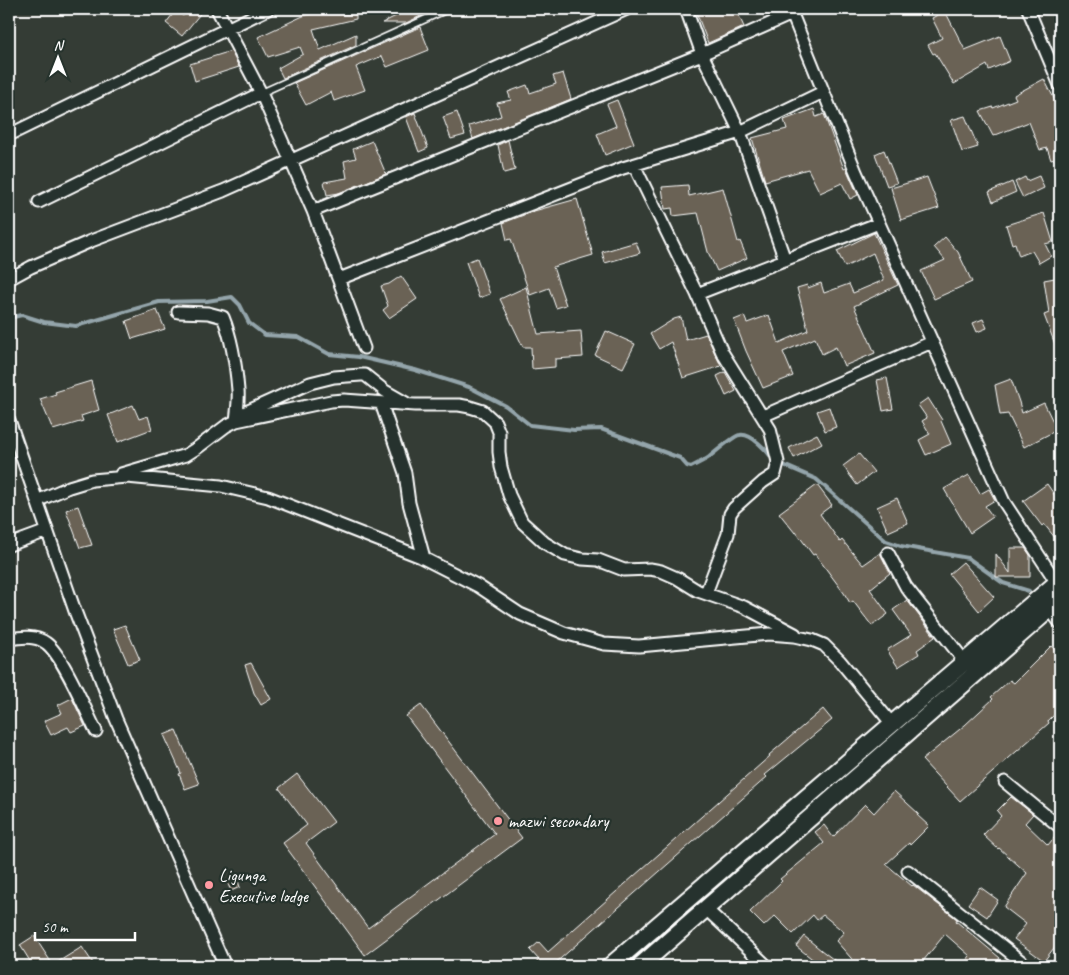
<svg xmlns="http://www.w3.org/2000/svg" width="1069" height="975" font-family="Caveat,sans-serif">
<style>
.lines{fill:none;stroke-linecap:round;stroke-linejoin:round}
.stream{stroke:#94a5ab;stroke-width:4}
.building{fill:#6b6254;stroke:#fff}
.service-casing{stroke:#fff;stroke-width:9}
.minor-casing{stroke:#fff;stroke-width:15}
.secondary-casing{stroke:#fff;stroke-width:20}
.service{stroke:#26332d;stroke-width:5.5}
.minor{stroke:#26332d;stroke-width:11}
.secondary{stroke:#26332d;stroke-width:16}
.poi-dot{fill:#ff9aa2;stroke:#26332d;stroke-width:2}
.labels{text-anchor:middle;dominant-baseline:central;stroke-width:4.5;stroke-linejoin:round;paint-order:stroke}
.poi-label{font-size:18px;fill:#fff;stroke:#26332d;text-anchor:start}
</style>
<rect width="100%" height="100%" fill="#343c35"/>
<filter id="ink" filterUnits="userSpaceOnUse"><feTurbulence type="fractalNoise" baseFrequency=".02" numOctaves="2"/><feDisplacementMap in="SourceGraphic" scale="10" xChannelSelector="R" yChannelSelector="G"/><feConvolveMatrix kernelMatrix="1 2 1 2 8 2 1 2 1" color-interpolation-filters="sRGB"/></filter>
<g filter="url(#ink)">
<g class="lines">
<path class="stream" d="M 9,318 L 22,315 L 44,322 L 76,326 L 159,302 L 207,301 L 232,297 L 240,305 L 249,323 L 265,335 L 298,337 L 329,354 L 359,357 L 415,370 L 469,387 L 506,406 L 530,425 L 574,430 L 601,429 L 680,458 L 687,466 L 691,467 C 697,464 703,461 708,458 C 714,453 735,435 740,435 C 751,433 768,451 773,460
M 779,463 L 816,479 L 886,541 L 901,546 L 968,558 L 1003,583 L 1029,591"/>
</g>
<path class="building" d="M 188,9 L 204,9 L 182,36 L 166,23 L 176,10 L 183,16 Z
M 400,9 L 435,9 L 406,23 L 382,23 L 402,13 Z
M 695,9 L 736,9 L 744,27 L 708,43 Z
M 327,10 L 328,14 L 356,14 L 356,19 L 313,29 L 320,50 L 356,34 L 356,45 L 283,78 L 278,68 L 303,54 L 300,47 L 268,57 L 258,37 L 303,16 Z
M 945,11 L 965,50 L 1000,36 L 1010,61 L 989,70 L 987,65 L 954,84 L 935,53 L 933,54 L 928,45 L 942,38 L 932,18 Z
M 420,27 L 429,50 L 387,67 L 382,56 L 356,67 L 365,90 L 334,101 L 331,92 L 306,105 L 294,83 Z
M 231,51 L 239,67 L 195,81 L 190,64 Z
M 563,73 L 571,99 L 473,139 L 469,126 L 501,116 L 497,103 L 511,100 L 508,92 L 527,85 L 530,93 L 556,84 L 553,76 Z
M 1044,79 L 1059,108 L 1056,110 L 1060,121 L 1060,157 L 1051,160 L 1047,148 L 1040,150 L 1029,122 L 993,136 L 980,111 L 993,107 L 993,108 L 1016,99 L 1014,95 Z
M 617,100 L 634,143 L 605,155 L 597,134 L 616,126 L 607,104 Z
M 814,109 L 816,117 L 824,114 L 844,169 L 846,168 L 858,195 L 850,199 L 842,183 L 820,193 L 808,169 L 765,181 L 752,138 L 787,129 L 784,120 Z
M 457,112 L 465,135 L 451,139 L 443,117 Z
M 415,113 L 428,148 L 419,152 L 406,117 Z
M 965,116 L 978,147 L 962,152 L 951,120 Z
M 508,140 L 515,170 L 504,173 L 498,145 Z
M 372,141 L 386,174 L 339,193 L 327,195 L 324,182 L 347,178 L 344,161 L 356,158 L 353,149 Z
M 884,150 L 897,183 L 887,186 L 875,154 Z
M 1039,176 L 1044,188 L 1023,198 L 1015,182 L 1025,177 L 1027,181 Z
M 927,177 L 939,208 L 901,220 L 891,188 Z
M 1012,182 L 1016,192 L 993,202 L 989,192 Z
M 688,185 L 689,196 L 723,188 L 738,242 L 740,241 L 747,258 L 717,271 L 708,252 L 698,213 L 673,216 L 672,208 L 665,209 L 662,187 Z
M 577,199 L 593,255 L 553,267 L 566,305 L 556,308 L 549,288 L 530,295 L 511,239 L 507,240 L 503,223 L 534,211 Z
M 1044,213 L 1053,242 L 1045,244 L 1051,256 L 1039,263 L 1032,251 L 1019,256 L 1015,243 L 1012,244 L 1006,225 Z
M 874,233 L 898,285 L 854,306 L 875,353 L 844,366 L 836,347 L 822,354 L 815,338 L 783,352 L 793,376 L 763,388 L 746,351 L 734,320 L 744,316 L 747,323 L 769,315 L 779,343 L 808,330 L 797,288 L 807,285 L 808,288 L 821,283 L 824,293 L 849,284 L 853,293 L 884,280 L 873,253 L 845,267 L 837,251 Z
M 945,237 L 958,252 L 972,282 L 934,299 L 921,271 L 945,260 L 934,247 Z
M 636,242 L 640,253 L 605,263 L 602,252 Z
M 477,258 L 490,294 L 479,298 L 466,262 Z
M 401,276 L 417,299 L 389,318 L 383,310 L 388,306 L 381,286 L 389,284 Z
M 1060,277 L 1060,355 L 1059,355 L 1044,315 L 1049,313 L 1044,280 Z
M 526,287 L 538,334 L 581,331 L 583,357 L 555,359 L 555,367 L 532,369 L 531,347 L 523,347 L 500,299 Z
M 157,310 L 165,329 L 132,339 L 126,321 Z
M 681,317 L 686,340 L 706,334 L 721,366 L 683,378 L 671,342 L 659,349 L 650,334 L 674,319 Z
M 983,319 L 987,328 L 977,332 L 973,323 Z
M 606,331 L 635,344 L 623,368 L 595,355 Z
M 725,372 L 736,391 L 726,396 L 717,376 Z
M 887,378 L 893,409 L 883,411 L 877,380 Z
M 1011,379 L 1019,402 L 1022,413 L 1044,403 L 1057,430 L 1024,447 L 1008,414 L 1000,415 L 995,385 Z
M 91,381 L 99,410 L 81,416 L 83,421 L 53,430 L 40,399 L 56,394 L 55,392 Z
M 928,398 L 942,420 L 941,421 L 951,444 L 926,455 L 919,440 L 930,434 L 922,421 L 927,418 L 918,405 Z
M 133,405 L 139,419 L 148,416 L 152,429 L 118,442 L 108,415 Z
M 829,407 L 836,427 L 825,431 L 817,411 Z
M 817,434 L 822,443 L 794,458 L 789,448 Z
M 859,454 L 874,472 L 857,485 L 843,466 Z
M 969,475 L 980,494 L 989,489 L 995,500 L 985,506 L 993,517 L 970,533 L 944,489 Z
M 1047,484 L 1060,503 L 1060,544 L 1044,524 L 1042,526 L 1023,501 Z
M 817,485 L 832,505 L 820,514 L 840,542 L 842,540 L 863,565 L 880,553 L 890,573 L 870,589 L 888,614 L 872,626 L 853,601 L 850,603 L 844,593 L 815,554 L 813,555 L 796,532 L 795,533 L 779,513 Z
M 897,498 L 908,523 L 888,532 L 877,507 Z
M 78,506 L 92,545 L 80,548 L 66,510 Z
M 1010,548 L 1025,548 L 1030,555 L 1030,577 L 996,577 L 996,554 L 1010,573 Z
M 963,562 L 994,597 L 979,611 L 949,574 Z
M 907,600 L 935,637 L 917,650 L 919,654 L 898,667 L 887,650 L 911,635 L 893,610 Z
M 125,625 L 140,660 L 128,664 L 113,629 Z
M 1051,646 L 1060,655 L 1060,709 L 1048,721 L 1049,723 L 960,801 L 922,760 L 965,725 L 993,699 L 991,697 L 1010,680 L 1014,683 Z
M 251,663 L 271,699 L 261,705 L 254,693 L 245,665 Z
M 72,698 L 85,726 L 71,732 L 68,727 L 51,735 L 44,721 L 62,713 L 58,705 Z
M 421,705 L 522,838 L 365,955 L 283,843 L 307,825 L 279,788 L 297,774 L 334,822 L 306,843 L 368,928 L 495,834 L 406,716 Z
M 823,709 L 832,720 L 765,775 L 767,777 L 651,879 L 552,966 L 532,966 L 539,960 L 530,950 L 539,942 L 548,952 L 770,756 L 769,755 Z
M 176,730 L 199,784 L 185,789 L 179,774 L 181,773 L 164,735 Z
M 894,791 L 919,814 L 917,815 L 929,826 L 910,845 L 909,843 L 886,864 L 912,886 L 913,885 L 957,919 L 956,921 L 1000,958 L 994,966 L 962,966 L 970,956 L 945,934 L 919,966 L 858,966 L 836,941 L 844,932 L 823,915 L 817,920 L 813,915 L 793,934 L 775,916 L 764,926 L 750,912 L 782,881 L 780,879 L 824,843 L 815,832 L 824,825 L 833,837 L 865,804 L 874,813 Z
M 1011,797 L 1033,814 L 1025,823 L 1048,845 L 1057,834 L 1060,834 L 1060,940 L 1044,961 L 1014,939 L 1026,924 L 1004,907 L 1027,873 L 999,848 L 998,849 L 983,835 L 1001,816 L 997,811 Z
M 237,878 L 240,887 L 231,891 L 227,882 Z
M 980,887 L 998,900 L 987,917 L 968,904 Z
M 34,936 L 53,965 L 82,947 L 95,966 L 33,966 L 20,945 Z
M 804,936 L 821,950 L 842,966 L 821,966 L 796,946 Z"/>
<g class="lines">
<defs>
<path id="service" d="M 261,93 L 448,9"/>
<path id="minor" d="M 217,9 L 261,93 L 313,211 L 364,348
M 686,9 L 702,54 L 740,132 L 785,260
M 790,9 L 856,172 L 1004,502 L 1057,583
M 1028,9 L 1060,85
M 9,135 L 268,9
M 634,165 L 697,294 L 722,352 L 770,429 L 778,462 L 775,474 L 763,482 L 734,508 L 730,514 L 728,534 L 706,593
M 39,202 L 261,93
M 313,211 L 702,54 L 792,14
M 9,279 L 31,267 L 91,241 L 223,191 L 627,9
M 339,279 L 623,168 L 740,132 L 823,92
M 697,294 L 879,223
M 178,312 L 208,313 L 223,317 C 232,339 236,366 238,390 C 239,400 237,411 236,421
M 381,403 L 405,473 L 409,503 L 424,558
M 237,416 L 310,383 L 334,377 L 361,375 L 365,375 L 385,391 L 406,403
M 763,416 L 932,342
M 9,420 L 75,611 L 116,719 L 225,966
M 121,474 L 186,455 L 197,448 L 226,426 L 236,421 L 331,401 L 344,400 L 415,405 L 459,405 L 470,407 L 483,411 L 495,422 L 499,432 L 499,452 L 501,467 L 509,495 L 522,522 L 545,543 L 565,555 L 582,559 L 598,560 L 624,570 L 650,569 L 661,571 L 677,578 L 698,591 L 744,607 L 795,634
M 37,501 L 69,487 L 92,480 L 127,477 L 221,486 L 268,497 L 421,557 L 478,586 L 520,614 L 564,633 L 604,644 L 639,646 L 769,634 L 794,636 L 812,640 L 824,645 L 840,661 L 892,724
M 9,545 L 47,531
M 888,553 L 906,587 L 965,662
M 1050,609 L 1060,623
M 9,639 C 21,637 35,635 46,643 C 62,654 86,711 96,731
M 1005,782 L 1060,827
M 908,871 L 1027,966
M 706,909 L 767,966
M 1057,966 L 1060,962"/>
<path id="secondary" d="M 610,966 L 1060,580
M 640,966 L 1060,600"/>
</defs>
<use href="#service" class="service-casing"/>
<use href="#minor" class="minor-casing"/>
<use href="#secondary" class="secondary-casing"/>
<use href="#service" class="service"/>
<use href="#minor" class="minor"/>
<use href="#secondary" class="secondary"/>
</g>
</g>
<g class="poi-dot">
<circle cx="498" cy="821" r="5"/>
<circle cx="209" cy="885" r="5"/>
</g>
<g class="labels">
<g class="poi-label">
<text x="508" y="821">mazwi secondary</text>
<text x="219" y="875">Ligunga<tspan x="219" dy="21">Executive lodge</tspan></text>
</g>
</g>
<rect width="1069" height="975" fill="none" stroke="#26332d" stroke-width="30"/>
<rect x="15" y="15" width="1039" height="945" fill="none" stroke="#fff" stroke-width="2" filter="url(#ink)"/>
<g transform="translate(58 58)" stroke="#26332d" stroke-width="4" paint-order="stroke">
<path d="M0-4L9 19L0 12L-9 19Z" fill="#ffffff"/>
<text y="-8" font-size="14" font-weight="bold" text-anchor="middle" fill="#ffffff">N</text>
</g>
<path d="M35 932v8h100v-8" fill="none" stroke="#ffffff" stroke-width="2.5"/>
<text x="42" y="932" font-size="15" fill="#ffffff" stroke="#26332d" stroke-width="4" paint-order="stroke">50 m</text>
</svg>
